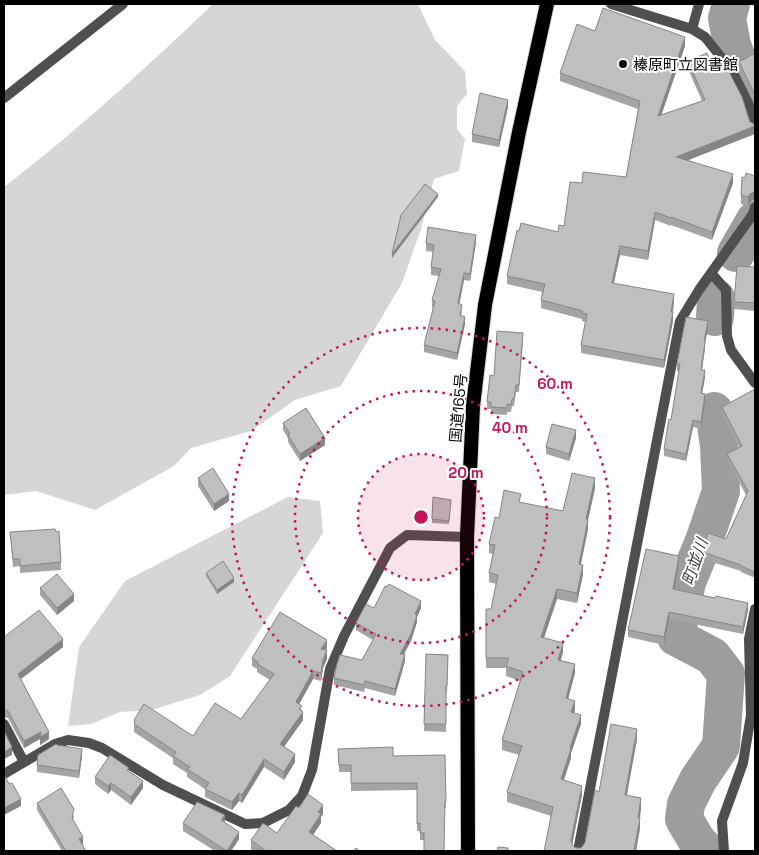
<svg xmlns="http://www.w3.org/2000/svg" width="759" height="855" font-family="'Space Grotesk','Noto Sans JP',sans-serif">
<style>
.green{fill:#d6d6d6}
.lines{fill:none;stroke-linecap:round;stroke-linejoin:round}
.river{stroke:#9d9d9d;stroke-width:38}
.trunk-casing{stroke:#dbdbdb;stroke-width:16}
.minor{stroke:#4f4f4f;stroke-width:10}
.trunk{stroke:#000;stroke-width:14}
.wall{fill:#a4a4a4}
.shaded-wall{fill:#868686}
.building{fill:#bfbfbf;stroke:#868686}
.ring{fill:none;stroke:#c2185b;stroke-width:2.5;stroke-dasharray:2.5 5}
.poi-dot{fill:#000;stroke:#fff;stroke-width:2}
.labels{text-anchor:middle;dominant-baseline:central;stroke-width:4;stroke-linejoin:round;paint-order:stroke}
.poi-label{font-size:15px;fill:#000;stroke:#fff;text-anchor:start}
.street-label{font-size:15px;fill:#000;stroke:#fff}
.water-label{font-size:16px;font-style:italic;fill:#3e3e3e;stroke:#fff}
.centre{fill:#c2185b;stroke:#fff;stroke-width:2.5}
.ring-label{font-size:15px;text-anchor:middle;font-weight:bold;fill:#c2185b;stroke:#fff;stroke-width:4;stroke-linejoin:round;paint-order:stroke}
</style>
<rect width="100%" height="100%" fill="#fff"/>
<path class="green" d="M 213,4 L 418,4 L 435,40 L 465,71 L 467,94 L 457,106 L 457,129 L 465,139 L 459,171 L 434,179 L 421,229 L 402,283 L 341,386 L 295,400 L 251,431 L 191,448 L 174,466 L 95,510 L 36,491 L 4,495 L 4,187 C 77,131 146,68 213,4 Z
M 288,497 L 320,501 L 323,533 L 230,676 L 200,695 L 152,710 L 120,712 L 91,724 L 68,726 L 79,647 L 125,581 Z"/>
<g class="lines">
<path class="river" d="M 731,4 L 727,18 L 732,45 L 755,105
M 736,253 L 755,220
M 715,317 L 716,298
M 707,851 L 697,841 L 684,819 L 686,804 L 698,780 L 721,746 L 726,674 L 712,656 L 676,637 L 687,582 L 704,541 L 721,491 L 719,446 L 714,411"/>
<defs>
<path id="trunk" d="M 468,851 L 467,537 L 473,406 L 485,305 L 519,132 L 547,4"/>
</defs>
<use href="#trunk" class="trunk-casing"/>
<path class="minor" d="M 611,4 L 692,29 L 705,37 L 732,71 L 748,103 L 755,126
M 692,29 L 699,4
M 4,98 L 123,4
M 711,273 L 726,290 L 727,336 L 731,350 L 755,383
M 4,724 L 24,762
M 4,774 L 55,744 L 68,740 L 89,743 L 102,748 L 163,785 L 245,824 L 263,823 L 289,810 L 302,796 L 312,770 L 330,669 L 344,636 L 390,548 L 407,535 L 467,537
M 578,851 L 680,321 L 699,290 L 753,214 L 755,207
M 724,851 L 722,821 L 743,763 L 751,715 L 749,639 L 755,609"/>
<use href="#trunk" class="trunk"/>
</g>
<path class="wall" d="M 595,31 L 685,46 L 661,115 L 702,101 L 688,69 L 688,61 L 713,68 L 689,161 L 733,183 L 712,240 L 671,225 L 671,226 L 655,220 L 648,260 L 620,255 L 613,284 L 674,302 L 673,312 L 673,321 L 664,368 L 581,353 L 581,345 L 585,322 L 582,321 L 582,319 L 541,308 L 541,300 L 542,292 L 507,284 L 507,276 L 519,231 L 558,232 L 564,226 L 582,183 L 626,177 L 638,109 L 560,81 L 560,73 Z
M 755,53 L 755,103 L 739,70 L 739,62 Z
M 508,107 L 499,147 L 472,142 L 472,134 Z
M 755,176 L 755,200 L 754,200 L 750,202 L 748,206 L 741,204 L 741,195 L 745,178 Z
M 476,242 L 470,281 L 464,280 L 459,304 L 462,312 L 461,316 L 465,324 L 457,360 L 424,352 L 424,345 L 433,308 L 432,307 L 432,300 L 439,276 L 431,275 L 431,267 L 433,252 L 426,251 L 426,243 Z
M 755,267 L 755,311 L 734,309 L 734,302 Z
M 708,328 L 705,343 L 705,348 L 702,370 L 705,377 L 702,393 L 705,401 L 701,429 L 693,427 L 686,461 L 664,456 L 664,449 L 671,420 L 679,371 L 677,371 L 677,364 Z
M 523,340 L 519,392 L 516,392 L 514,406 L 512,406 L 511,412 L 507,412 L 507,415 L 491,414 L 491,409 L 487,409 L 487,402 L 494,376 Z
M 755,389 L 755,578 L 741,572 L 741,571 L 702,559 L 702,552 L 726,539 L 746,495 L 727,460 L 727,454 L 739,447 L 722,413 L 722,407 Z
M 283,423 L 325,445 L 300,461 L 288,442 L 288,438 L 283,430 Z
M 576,438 L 569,461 L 546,454 L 546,447 Z
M 198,478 L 229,501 L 214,511 L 198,486 Z
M 595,488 L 588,520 L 588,529 L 581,564 L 583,574 L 577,603 L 557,599 L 544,638 L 563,652 L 561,660 L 575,673 L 568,698 L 575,710 L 574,713 L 581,724 L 571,753 L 571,758 L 564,780 L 582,795 L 572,845 L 574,847 L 577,848 L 581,848 L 585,843 L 599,792 L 637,739 L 627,795 L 641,808 L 640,818 L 640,828 L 636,851 L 544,851 L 551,816 L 507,802 L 507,792 L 519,755 L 502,750 L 502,740 L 520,681 L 506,676 L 506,668 L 486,668 L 486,609 L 491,609 L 496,584 L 489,582 L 489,573 L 493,554 L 489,553 L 489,544 L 499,518 L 521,503 L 563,511 Z
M 451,500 L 449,524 L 432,523 L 432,519 Z
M 10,532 L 61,562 L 61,570 L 20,573 L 20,566 L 13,567 Z
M 679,563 L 674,589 L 748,610 L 743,634 L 669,619 L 664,645 L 628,637 L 628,630 Z
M 206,573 L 234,582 L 217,594 L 206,576 Z
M 40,588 L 74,601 L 57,615 L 40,595 Z
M 374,608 L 421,608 L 417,617 L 417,622 L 411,641 L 404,654 L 405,661 L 395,696 L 365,688 L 364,692 L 334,685 L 334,678 L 362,660 L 373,640 L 356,630 L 356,623 Z
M 4,637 L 63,647 L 21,679 L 49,739 L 40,745 L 40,739 L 24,748 L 8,718 L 4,717 Z
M 327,648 L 325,650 L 327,659 L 323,668 L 321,681 L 313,679 L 299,704 L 302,711 L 303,720 L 284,747 L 295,762 L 284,780 L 264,767 L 242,803 L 239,801 L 232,810 L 205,797 L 205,789 L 187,777 L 187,773 L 173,764 L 173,758 L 134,732 L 134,720 L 193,736 L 241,719 L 270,680 L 257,672 L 257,669 L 252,666 L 252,658 Z
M 426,654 L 448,655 L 447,693 L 446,693 L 446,732 L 424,731 Z
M 57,745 L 82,756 L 79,778 L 37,772 L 37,765 Z
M 338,749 L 393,756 L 445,755 L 446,808 L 445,808 L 424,840 L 420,840 L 420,831 L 417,831 L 417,790 L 351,791 L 351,772 L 339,772 Z
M 129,771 L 143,788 L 131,805 L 111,790 L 108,794 L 95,784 L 95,777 Z
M 37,803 L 74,816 L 73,820 L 83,844 L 82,845 L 86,851 L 62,851 L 37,810 Z
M 323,814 L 321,817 L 321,823 L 313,835 L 337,851 L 254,851 L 251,849 L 251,840 L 277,833 Z
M 224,822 L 239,839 L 231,851 L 215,851 L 183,831 L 183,823 Z"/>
<path class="shaded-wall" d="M 685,37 L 685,46 L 658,125 L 658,116 Z
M 508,100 L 508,107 L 499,147 L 499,140 Z
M 755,126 L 755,134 L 676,165 L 676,157 Z
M 733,174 L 733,183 L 712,240 L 712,232 Z
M 754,192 L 754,200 L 750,202 L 748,206 L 748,197 L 750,194 Z
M 438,194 L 438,197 L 392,258 L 392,254 Z
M 655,212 L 655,220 L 648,260 L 648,251 Z
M 476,235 L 476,242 L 470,281 L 470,274 Z
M 620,246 L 620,255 L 612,292 L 612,283 Z
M 464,273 L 464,280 L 458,311 L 458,303 Z
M 674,294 L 674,302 L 671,320 L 671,312 Z
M 673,312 L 673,321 L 664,368 L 664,360 Z
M 465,317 L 465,324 L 457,360 L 457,353 Z
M 708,321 L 708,328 L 705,343 L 705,348 L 701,376 L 701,370 L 704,342 Z
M 705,370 L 705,377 L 701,400 L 701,393 Z
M 705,394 L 705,401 L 701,429 L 701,422 Z
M 693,420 L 693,427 L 686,461 L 686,454 Z
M 576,430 L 576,438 L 569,461 L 569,454 Z
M 325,438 L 325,445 L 300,461 L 300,454 Z
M 595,478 L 595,488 L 586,529 L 586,519 Z
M 229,494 L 229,501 L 214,511 L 214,504 Z
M 588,520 L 588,529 L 579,573 L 579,564 Z
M 679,556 L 679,563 L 673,596 L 673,589 Z
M 583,565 L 583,574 L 577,603 L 577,593 Z
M 234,578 L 234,582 L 217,594 L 217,590 Z
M 557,589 L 557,599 L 541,646 L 541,637 Z
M 74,594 L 74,601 L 57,615 L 57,608 Z
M 421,601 L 421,608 L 417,617 L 417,622 L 411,641 L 400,661 L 400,654 L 415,614 Z
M 748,603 L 748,610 L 743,634 L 743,627 Z
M 669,612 L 669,619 L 664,645 L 664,637 Z
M 63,639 L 63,647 L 18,681 L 18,674 Z
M 327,640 L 327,648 L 321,657 L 321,649 Z
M 563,643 L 563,652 L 558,669 L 558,660 Z
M 327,650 L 327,659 L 323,668 L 321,681 L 321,673 L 323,660 Z
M 405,654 L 405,661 L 395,696 L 395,689 Z
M 575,664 L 575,673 L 566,707 L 566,698 Z
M 313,671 L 313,679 L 296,710 L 296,702 Z
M 575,701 L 575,710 L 571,721 L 571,712 Z
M 303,712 L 303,720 L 280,752 L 280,744 Z
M 581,715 L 581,724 L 571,753 L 571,758 L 561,788 L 561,779 L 570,748 Z
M 637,729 L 637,739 L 625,804 L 625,795 Z
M 41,732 L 49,732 L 49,739 L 40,745 L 40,739 L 24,748 L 24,741 Z
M 12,747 L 12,755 L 4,759 L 4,752 Z
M 82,749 L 82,756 L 79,778 L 79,771 Z
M 295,754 L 295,762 L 284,780 L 284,772 Z
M 264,759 L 264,767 L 242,803 L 242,795 Z
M 143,781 L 143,788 L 131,805 L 131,797 Z
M 111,783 L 111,790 L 108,794 L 108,786 Z
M 582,786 L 582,795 L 571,850 L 571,840 Z
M 239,793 L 239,801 L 232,810 L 232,802 Z
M 641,798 L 641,808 L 638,827 L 638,818 Z
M 21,799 L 21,806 L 4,815 L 4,808 Z
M 323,805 L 323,814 L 321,817 L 321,823 L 309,841 L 309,832 L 318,812 Z
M 225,815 L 225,822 L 221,820 Z
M 640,818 L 640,828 L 636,851 L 634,851 Z
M 239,832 L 239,839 L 231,851 L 227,851 Z
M 83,837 L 83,844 L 79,846 L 79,839 Z"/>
<path class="building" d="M 603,8 L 685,37 L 658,116 L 705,100 L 688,61 L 707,53 L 713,68 L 717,66 L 720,72 L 727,68 L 742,97 L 750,122 L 754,124 L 755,124 L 755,126 L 676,157 L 733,174 L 712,232 L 671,217 L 671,218 L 655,212 L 648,251 L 620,246 L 612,283 L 674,294 L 671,312 L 673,312 L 664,360 L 581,345 L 587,314 L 582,313 L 583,311 L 541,300 L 545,284 L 507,276 L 517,230 L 519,231 L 521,223 L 558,232 L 559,225 L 564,226 L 570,182 L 582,183 L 583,172 L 626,177 L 640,101 L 560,73 L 577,24 L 595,31 Z
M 755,53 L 755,95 L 739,62 Z
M 480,93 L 508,100 L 499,140 L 472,134 Z
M 746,173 L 755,176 L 755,192 L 754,192 L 750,194 L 748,197 L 741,195 L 742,177 L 745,178 Z
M 425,184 L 438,194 L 392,254 L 401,215 Z
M 428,227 L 476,235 L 470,274 L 464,273 L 458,303 L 462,305 L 460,315 L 465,317 L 457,353 L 424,345 L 435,301 L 432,300 L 441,269 L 431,267 L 434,245 L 426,243 Z
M 737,266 L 755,267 L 755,303 L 734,302 Z
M 686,317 L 708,321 L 704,342 L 705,342 L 701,370 L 705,370 L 701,393 L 705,394 L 701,422 L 693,420 L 686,454 L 664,449 L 669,419 L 671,420 L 680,364 L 677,364 Z
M 497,331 L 523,333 L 519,385 L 516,385 L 514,399 L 512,399 L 511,405 L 507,404 L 507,408 L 491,407 L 491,402 L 487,402 L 490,375 L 494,376 Z
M 755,389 L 755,572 L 741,566 L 741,565 L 702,552 L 708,533 L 726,539 L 748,491 L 727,454 L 742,446 L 722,407 Z
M 306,408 L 325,438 L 300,454 L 288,435 L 290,434 L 283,423 Z
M 552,424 L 576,430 L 569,454 L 546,447 Z
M 213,468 L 229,494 L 214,504 L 198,478 Z
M 572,473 L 595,478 L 586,519 L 588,520 L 579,564 L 583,565 L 577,593 L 557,589 L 541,637 L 563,643 L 558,660 L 575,664 L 566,698 L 575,701 L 571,712 L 581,715 L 570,748 L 571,749 L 561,779 L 582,786 L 571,840 L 572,844 L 574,847 L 577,848 L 581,848 L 585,843 L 595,790 L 599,792 L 611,724 L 637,729 L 625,795 L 641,798 L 638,818 L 640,818 L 634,851 L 544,851 L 553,807 L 507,792 L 522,746 L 502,740 L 523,672 L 506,666 L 509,658 L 486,658 L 486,609 L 491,609 L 498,575 L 489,573 L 495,545 L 489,544 L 495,517 L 499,518 L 504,490 L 521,494 L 519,502 L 563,511 Z
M 433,497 L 451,500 L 449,521 L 432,519 Z
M 55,529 L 56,532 L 59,531 L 61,562 L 20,566 L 20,559 L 13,559 L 10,532 Z
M 646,549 L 679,556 L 673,589 L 715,598 L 716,596 L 748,603 L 743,627 L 669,612 L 664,637 L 628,630 Z
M 223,561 L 234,578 L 217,590 L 206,573 Z
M 57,574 L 74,594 L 57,608 L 40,588 Z
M 389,584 L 421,601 L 415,614 L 417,615 L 411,634 L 400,654 L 405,654 L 395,689 L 365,681 L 364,685 L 334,678 L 337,664 L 340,655 L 362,660 L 376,634 L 356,623 L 366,604 L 374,608 L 385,586 L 387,587 Z
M 39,610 L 63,639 L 18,674 L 49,732 L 40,737 L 41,732 L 24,741 L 8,711 L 4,710 L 4,637 Z
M 280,612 L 327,640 L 321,649 L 327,650 L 323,660 L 321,673 L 313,671 L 296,702 L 302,706 L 299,709 L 303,712 L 280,744 L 295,754 L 284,772 L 264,759 L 242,795 L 239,793 L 232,802 L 205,789 L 209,783 L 187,769 L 190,767 L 173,756 L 176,752 L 134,724 L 135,721 L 134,720 L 144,704 L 193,736 L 215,703 L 241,719 L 274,674 L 257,664 L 258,662 L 252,658 Z
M 426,654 L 448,655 L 447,686 L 446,686 L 446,724 L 424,724 Z
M 4,731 L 12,747 L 4,752 Z
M 56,744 L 57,745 L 82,749 L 79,771 L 37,765 L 38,755 Z
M 393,747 L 393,756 L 445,755 L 446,801 L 445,801 L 444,851 L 424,851 L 424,833 L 420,833 L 420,823 L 417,824 L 417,783 L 351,783 L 351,765 L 339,765 L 338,749 Z
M 110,755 L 129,768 L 127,770 L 143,781 L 131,797 L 111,783 L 108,786 L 95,777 Z
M 4,774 L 9,784 L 12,783 L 21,799 L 4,808 Z
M 61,788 L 74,809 L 72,818 L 83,837 L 79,839 L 86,851 L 66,851 L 37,803 Z
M 308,794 L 323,805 L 318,812 L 321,814 L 309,832 L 337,851 L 266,851 L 251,840 L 263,823 L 277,833 L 296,806 L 299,808 Z
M 197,802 L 225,815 L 221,820 L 239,832 L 227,851 L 183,823 Z
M 498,847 L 508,848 L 508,851 L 497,851 Z
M 356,848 L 360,851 L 354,851 Z"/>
<circle cx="421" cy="517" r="63" fill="#c2185b" fill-opacity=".12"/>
<g class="ring">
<circle cx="421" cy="517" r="63"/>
<circle cx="421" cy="517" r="126"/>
<circle cx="421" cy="517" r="189"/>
</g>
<circle class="poi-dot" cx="623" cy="64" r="5"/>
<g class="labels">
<g class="poi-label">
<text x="633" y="64">榛原町立図書館</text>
</g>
<g class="street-label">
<text transform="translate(458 408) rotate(-85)">国道165号</text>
</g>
<g class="water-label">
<text transform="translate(695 562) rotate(-71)">町並川</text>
</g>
</g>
<circle cx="421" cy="517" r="8" class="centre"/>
<g class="ring-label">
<text x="555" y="389">60 m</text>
<text x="510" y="433">40 m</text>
<text x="466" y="478">20 m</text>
</g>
<rect width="759" height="855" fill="none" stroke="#000000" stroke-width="10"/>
</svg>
